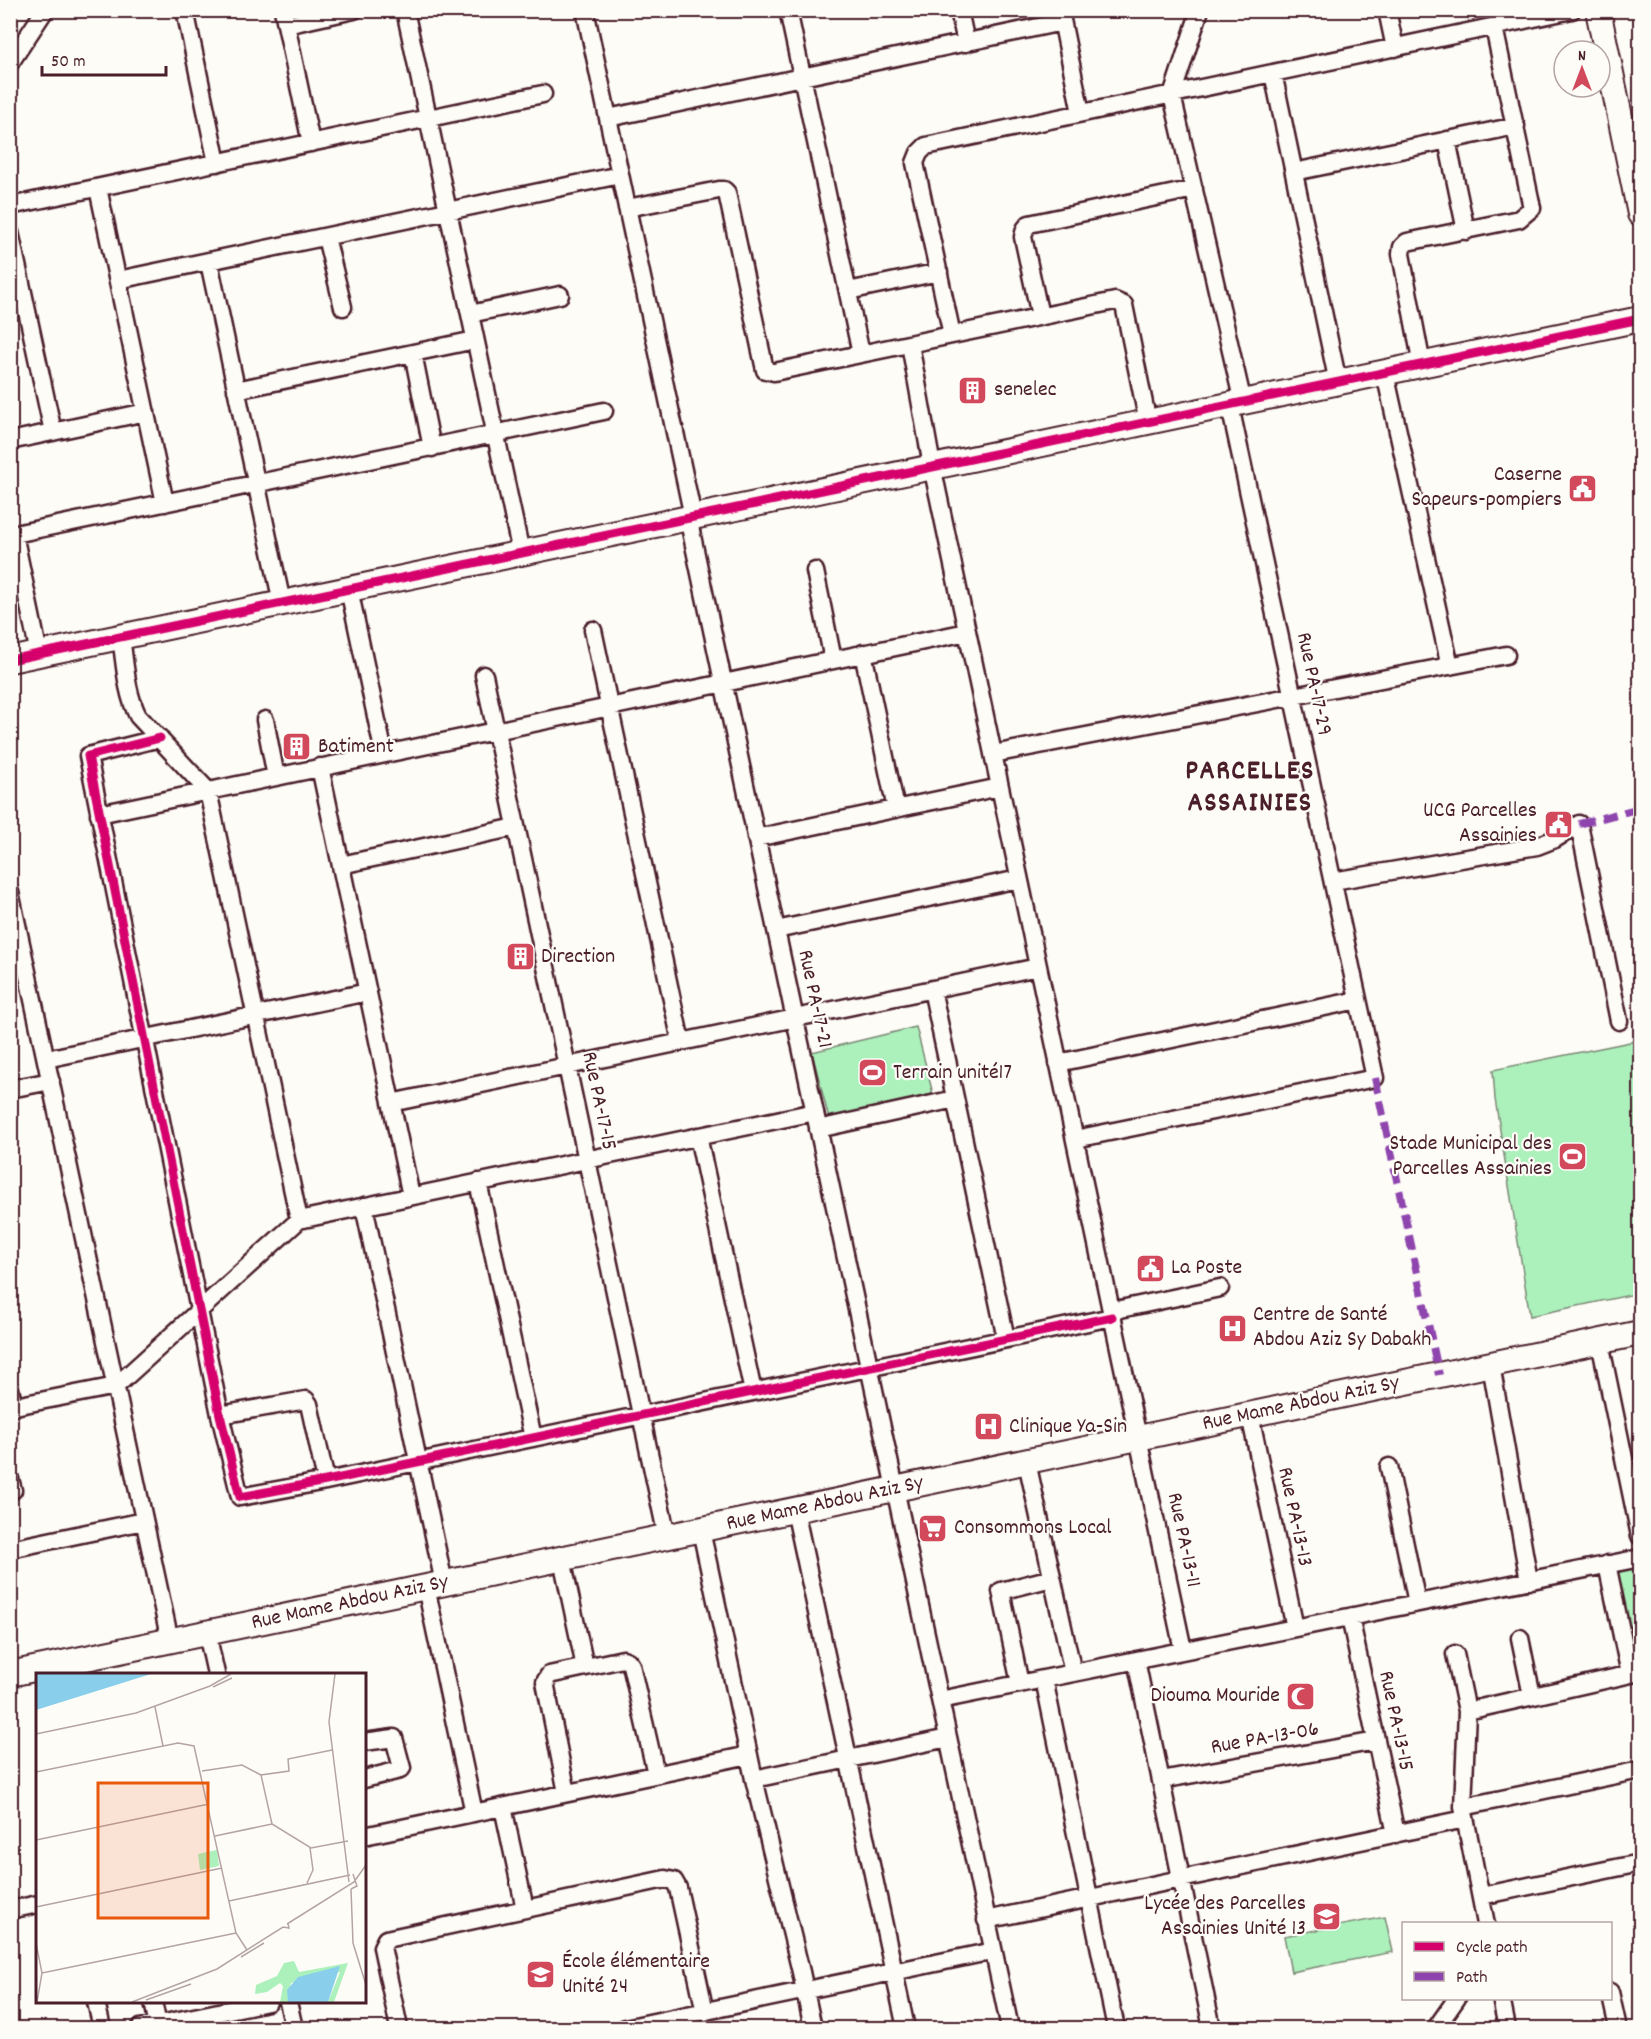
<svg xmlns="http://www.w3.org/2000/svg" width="1651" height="2039" font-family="Dekko,sans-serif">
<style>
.green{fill:#acf1bc;stroke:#7b8874;stroke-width:1.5}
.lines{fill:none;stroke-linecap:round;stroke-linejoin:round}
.street-casing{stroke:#4a1f2b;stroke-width:21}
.secondary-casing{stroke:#4a1f2b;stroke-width:28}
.street{stroke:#fdfcf7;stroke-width:16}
.secondary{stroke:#fdfcf7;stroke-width:24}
.quiet{stroke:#8e44ad;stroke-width:8;stroke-dasharray:15 8;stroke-linecap:butt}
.cycleway-casing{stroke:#fdfcf7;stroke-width:13}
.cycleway{stroke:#d6006c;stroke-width:9}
.labels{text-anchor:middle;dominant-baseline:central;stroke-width:4.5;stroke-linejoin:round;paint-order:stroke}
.poi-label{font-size:22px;fill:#4a1f2b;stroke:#fdfcf7;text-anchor:start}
.street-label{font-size:22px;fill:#4a1f2b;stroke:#fdfcf7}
.district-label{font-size:28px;font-weight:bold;letter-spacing:1.5px;fill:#4a1f2b;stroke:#fdfcf7}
.inset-road{fill:none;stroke:#b5a4a5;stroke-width:1.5}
.view{fill:#e8590c;fill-opacity:0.15;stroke:#e8590c;stroke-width:3}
.inset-edge{fill:none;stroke:#4a1f2b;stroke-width:3}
</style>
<rect width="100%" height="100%" fill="#fdfcf7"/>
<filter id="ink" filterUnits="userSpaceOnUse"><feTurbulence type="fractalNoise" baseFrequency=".0167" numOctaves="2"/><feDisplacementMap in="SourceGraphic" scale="12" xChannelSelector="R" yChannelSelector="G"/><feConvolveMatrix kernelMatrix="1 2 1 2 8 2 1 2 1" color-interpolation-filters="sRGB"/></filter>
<g filter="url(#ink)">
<path class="green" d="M 916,1027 L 933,1094 L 829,1119 L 812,1052 Z
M 1640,1040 L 1640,1293 L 1530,1316 L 1495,1099 L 1493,1070 Z
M 1640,1561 L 1640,1666 L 1633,1667 L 1611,1568 Z
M 1385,1917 L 1393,1952 L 1291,1972 L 1284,1936 Z"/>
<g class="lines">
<defs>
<path id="street" d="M 185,10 L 217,163
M 283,10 L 311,143
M 405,10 L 521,553
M 585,10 L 693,517
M 788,10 L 861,354
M 959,10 L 966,43
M 1060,10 L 1081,113
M 1200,10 L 1172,95 L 1243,403
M 1387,10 L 1395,48
M 286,25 L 354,10
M 10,63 L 45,10
M 1273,73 L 1338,383
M 608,118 L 1062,22
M 1447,140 L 1466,231
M 1294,172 L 1516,126
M 98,188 L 165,503
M 10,206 L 543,94
M 627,208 L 719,190 L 724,190 L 727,193 L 765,370 L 774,372 L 1115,301 L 1124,305 L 1148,423
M 10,232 L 53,432
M 326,237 L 343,307
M 209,262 L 282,603
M 118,280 L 620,175
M 848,291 L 939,272
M 470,314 L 560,295
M 1040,316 L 1023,237 L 1025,229 L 1029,224 L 1194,189
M 952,335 L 915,163 L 919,153 L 926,146 L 1572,10
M 910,344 L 932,466 L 1183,1650
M 413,353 L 432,448
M 1422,365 L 1401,254 L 1402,247 L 1407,242 L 1519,219 L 1532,208 L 1494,27
M 1385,373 L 1450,666
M 236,390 L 475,340
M 10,441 L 146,412
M 688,517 L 1010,2028
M 14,534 L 39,654
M 10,535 L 604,411
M 815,571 L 833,660
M 349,589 L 384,754
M 593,630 L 681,1042
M 121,637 C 125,663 126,693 138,716 L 208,791 L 299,1220
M 863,653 L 896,809
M 484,675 L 667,1537
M 265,720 L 276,777
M 160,738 L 88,756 L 220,1415 L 240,1497 L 326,1481 L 1112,1317
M 993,754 L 1506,655
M 320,767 L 411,1196
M 99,814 L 967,632
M 756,838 L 1000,787
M 341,865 L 516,827
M 1333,881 L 1537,846 L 1555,839 L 1579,824 L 1619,1021
M 10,892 L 170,1641
M 776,930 L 1019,879
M 932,989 L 1006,1339
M 46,1059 L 368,992
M 1058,1063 L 1358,1000
M 10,1089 L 51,1081
M 391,1103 L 1038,967
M 818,1129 L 955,1099
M 698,1136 L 753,1392
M 1075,1139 L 1375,1078 L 1230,406
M 478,1182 L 533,1438
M 364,1206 L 444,1583
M 1111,1311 L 1220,1288
M 1600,1342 L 1640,1536
M 1491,1365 L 1529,1581
M 10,1389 L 14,1407
M 10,1407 L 116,1386 L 299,1220 L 815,1112
M 220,1415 L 306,1400 L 309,1404 L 326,1481
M 1250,1415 L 1295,1628
M 1027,1462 L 1073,1673
M 1389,1467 L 1417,1603
M 10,1479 L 13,1490
M 795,1510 L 906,2028
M 701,1530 L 754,1779 L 801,1972 L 813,2028
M 10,1549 L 144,1521
M 562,1559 L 585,1667
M 1607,1564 L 1630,1674
M 426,1587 L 474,1813
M 1350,1617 L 1396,1834
M 207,1633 L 216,1674
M 1520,1638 L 1532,1696
M 1455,1654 L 1467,1711 L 1463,1807 L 1486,1924
M 1136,1660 L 1212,2028
M 1044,1679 L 1116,2028
M 1020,1684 L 1001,1591 L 1052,1578
M 940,1700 L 1640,1558
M 1467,1711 L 1640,1672
M 364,1742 L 394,1738 L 402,1768 L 400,1770 L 364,1779
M 754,1779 L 948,1738
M 1161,1780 L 1376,1741
M 567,1793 L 545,1682 L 549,1675 L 623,1659 L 628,1661 L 631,1665 L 656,1774
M 503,1807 L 525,1909
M 1463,1807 L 1640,1770
M 364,1836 L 749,1755
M 1481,1896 L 1640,1863
M 10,1910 L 38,1904
M 986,1920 L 1465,1819
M 1610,1992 L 1618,2028
M 1501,1998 L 1507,2028
M 96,2002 L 102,2028
M 153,2002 L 158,2025
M 288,2002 L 294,2028
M 140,2028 L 268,2002
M 399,2028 L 382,1947 L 386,1939 L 665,1879 L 674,1881 L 678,1888 L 705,2012
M 625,2028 L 993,1951
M 1436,2028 L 1457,1998"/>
<path id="secondary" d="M 1598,10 L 1640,214
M 10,660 L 1640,319
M 10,1674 L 1640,1333"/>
</defs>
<use href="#street" class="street-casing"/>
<use href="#secondary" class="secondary-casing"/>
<use href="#street" class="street"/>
<use href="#secondary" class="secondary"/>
<path class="quiet" d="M 1579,824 L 1640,808
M 1375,1078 L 1439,1375"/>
<defs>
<path id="cycleway" d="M 10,660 L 1640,319
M 160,738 L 88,756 L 220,1415 L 240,1497 L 326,1481 L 1112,1317"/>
</defs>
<use href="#cycleway" class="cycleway-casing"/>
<use href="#cycleway" class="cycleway"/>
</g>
</g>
<defs>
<symbol id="building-square" viewBox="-11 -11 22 22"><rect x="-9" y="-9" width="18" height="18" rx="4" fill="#d1495b" stroke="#fdfcf7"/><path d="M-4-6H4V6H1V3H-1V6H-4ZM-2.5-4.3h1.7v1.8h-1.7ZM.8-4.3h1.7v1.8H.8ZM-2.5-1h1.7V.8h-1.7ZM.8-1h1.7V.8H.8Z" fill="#fff"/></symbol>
<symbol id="civic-square" viewBox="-11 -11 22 22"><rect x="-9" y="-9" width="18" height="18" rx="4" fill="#d1495b" stroke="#fdfcf7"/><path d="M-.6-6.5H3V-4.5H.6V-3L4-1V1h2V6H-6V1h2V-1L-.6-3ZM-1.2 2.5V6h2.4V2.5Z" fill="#fff"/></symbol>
<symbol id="stadium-square" viewBox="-11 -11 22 22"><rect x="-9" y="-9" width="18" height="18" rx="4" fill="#d1495b" stroke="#fdfcf7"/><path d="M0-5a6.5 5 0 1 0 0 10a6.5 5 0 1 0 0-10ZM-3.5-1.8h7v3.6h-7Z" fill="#fff"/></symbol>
<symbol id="hospital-square" viewBox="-11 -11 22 22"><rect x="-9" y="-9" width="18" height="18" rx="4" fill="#d1495b" stroke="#fdfcf7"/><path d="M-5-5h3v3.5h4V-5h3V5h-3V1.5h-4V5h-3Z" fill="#fff"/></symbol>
<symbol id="supermarket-square" viewBox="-11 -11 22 22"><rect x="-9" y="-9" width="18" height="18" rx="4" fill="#d1495b" stroke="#fdfcf7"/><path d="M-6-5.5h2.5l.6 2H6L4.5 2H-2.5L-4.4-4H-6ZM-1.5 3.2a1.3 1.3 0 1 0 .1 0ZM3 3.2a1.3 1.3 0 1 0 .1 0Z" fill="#fff"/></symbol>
<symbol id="mosque-square" viewBox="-11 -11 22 22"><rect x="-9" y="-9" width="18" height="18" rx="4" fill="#d1495b" stroke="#fdfcf7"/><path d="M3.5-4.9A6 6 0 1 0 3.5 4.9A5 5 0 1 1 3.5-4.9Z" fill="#fff"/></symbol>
<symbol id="school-square" viewBox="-11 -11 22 22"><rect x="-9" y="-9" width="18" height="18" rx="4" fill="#d1495b" stroke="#fdfcf7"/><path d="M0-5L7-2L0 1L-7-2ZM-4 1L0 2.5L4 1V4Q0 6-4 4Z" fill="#fff"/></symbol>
</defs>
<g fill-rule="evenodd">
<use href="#building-square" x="956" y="374" width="33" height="33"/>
<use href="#civic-square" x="1566" y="472" width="33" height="33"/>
<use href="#building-square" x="280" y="730" width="33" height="33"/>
<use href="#civic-square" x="1542" y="808" width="33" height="33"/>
<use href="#building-square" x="504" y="940" width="33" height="33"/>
<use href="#stadium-square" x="856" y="1056" width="33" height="33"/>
<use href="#stadium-square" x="1556" y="1140" width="33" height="33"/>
<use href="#civic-square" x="1134" y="1252" width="33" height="33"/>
<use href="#hospital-square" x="1216" y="1312" width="33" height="33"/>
<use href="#hospital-square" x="972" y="1410" width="33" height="33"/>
<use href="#supermarket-square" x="916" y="1512" width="33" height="33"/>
<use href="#mosque-square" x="1284" y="1680" width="33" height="33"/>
<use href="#school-square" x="1310" y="1900" width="33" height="33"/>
<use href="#school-square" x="524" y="1958" width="33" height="33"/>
</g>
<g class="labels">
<g class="poi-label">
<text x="994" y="390">senelec</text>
<text x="1562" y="475" text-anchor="end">Caserne<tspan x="1562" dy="25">Sapeurs-pompiers</tspan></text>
<text x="318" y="747">Batiment</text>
<text x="1537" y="811" text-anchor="end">UCG Parcelles<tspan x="1537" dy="25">Assainies</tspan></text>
<text x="541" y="957">Direction</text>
<text x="893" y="1073">Terrain unité17</text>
<text x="1552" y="1144" text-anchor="end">Stade Municipal des<tspan x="1552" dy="25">Parcelles Assainies</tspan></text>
<text x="1171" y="1268">La Poste</text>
<text x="1253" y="1315">Centre de Santé<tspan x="1253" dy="25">Abdou Aziz Sy Dabakh</tspan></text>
<text x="1009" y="1427">Clinique Ya-Sin</text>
<text x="954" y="1528">Consommons Local</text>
<text x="1280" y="1696" text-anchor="end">Diouma Mouride</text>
<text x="1306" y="1904" text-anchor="end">Lycée des Parcelles<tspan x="1306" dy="25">Assainies Unité 13</tspan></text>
<text x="562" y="1962">École élémentaire<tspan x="562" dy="25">Unité 24</tspan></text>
</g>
<g class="street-label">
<text transform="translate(1313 684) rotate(78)">Rue PA-17-29</text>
<text transform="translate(814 999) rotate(78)">Rue PA-17-21</text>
<text transform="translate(598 1101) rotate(78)">Rue PA-17-15</text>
<text transform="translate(1301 1404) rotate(-12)">Rue Mame Abdou Aziz Sy</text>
<text transform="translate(825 1504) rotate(-12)">Rue Mame Abdou Aziz Sy</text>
<text transform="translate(1294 1517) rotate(78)">Rue PA-13-13</text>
<text transform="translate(1183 1540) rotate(78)">Rue PA-13-11</text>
<text transform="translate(350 1603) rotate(-12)">Rue Mame Abdou Aziz Sy</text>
<text transform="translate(1395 1721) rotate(78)">Rue PA-13-15</text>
<text transform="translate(1265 1739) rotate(-10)">Rue PA-13-06</text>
</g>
<g class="district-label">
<text x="1250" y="773">PARCELLES<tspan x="1250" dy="32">ASSAINIES</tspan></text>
</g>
</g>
<g transform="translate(36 1673)">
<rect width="330" height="330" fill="#fdfcf7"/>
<path d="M 181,177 L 183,193 L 164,197 L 162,181 ZM 258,288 L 263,299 L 312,290 L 298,329 L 292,329 L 304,299 L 255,310 L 252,329 L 244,329 L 247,313 L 244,310 L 231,319 L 219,321 L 220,312 L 241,303 L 248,290 Z" fill="#acf1bc"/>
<path d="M 0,1 L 115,1 L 0,37 ZM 304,293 L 292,329 L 252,329 L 251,317 L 262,304 Z" fill="#89cfeb"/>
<path class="inset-road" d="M 299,1 L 293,49 L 313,209M 177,14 L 196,5M 119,34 L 127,73M 0,61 L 100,40 L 174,13 L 195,1M 296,77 L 252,86 L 253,98 L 225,102 L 236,151 L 275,175 L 312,168M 166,98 L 206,92 L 225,102M 0,99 L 142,70 L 158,73 L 200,260 L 211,277M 179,163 L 236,151M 0,167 L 173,131M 271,210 L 277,197 L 274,175M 315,216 L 321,213 L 317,201M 315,216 L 317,270 L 330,312M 193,228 L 314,202M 0,234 L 186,195M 251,251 L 318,209 L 330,192M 0,270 L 6,300 L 1,329M 205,284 L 228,270M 6,300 L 200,260M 110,327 L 155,311M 96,329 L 181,296 L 247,254 L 253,255 L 252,251"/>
<path class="view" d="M 62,110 L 172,110 L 172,245 L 62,245 Z"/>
<rect width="330" height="330" class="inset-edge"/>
</g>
<rect width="1651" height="2039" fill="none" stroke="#fdfcf7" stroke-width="36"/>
<rect x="18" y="18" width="1615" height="2003" fill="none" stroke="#4a1f2b" stroke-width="2" filter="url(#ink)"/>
<rect x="1402" y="1922" width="210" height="78" fill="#fdfcf7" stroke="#b5a4a5" stroke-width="1.5"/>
<rect x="1414" y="1942" width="30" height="9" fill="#d6006c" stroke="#b5a4a5" stroke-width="1.5"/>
<text x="1456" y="1952" font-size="18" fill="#4a1f2b">Cycle path</text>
<rect x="1414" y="1972" width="30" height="9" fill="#8e44ad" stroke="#b5a4a5" stroke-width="1.5"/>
<text x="1456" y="1982" font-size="18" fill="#4a1f2b">Path</text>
<g transform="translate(1582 69)"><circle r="28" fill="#fdfcf7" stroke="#b5a4a5" stroke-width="1.5"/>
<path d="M0-4.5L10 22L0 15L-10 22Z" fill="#d1495b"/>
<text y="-9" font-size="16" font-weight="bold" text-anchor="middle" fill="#4a1f2b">N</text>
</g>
<path d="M42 66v9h124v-9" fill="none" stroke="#4a1f2b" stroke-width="3"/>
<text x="51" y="66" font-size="18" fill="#4a1f2b" stroke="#fdfcf7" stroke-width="4.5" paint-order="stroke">50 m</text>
</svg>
